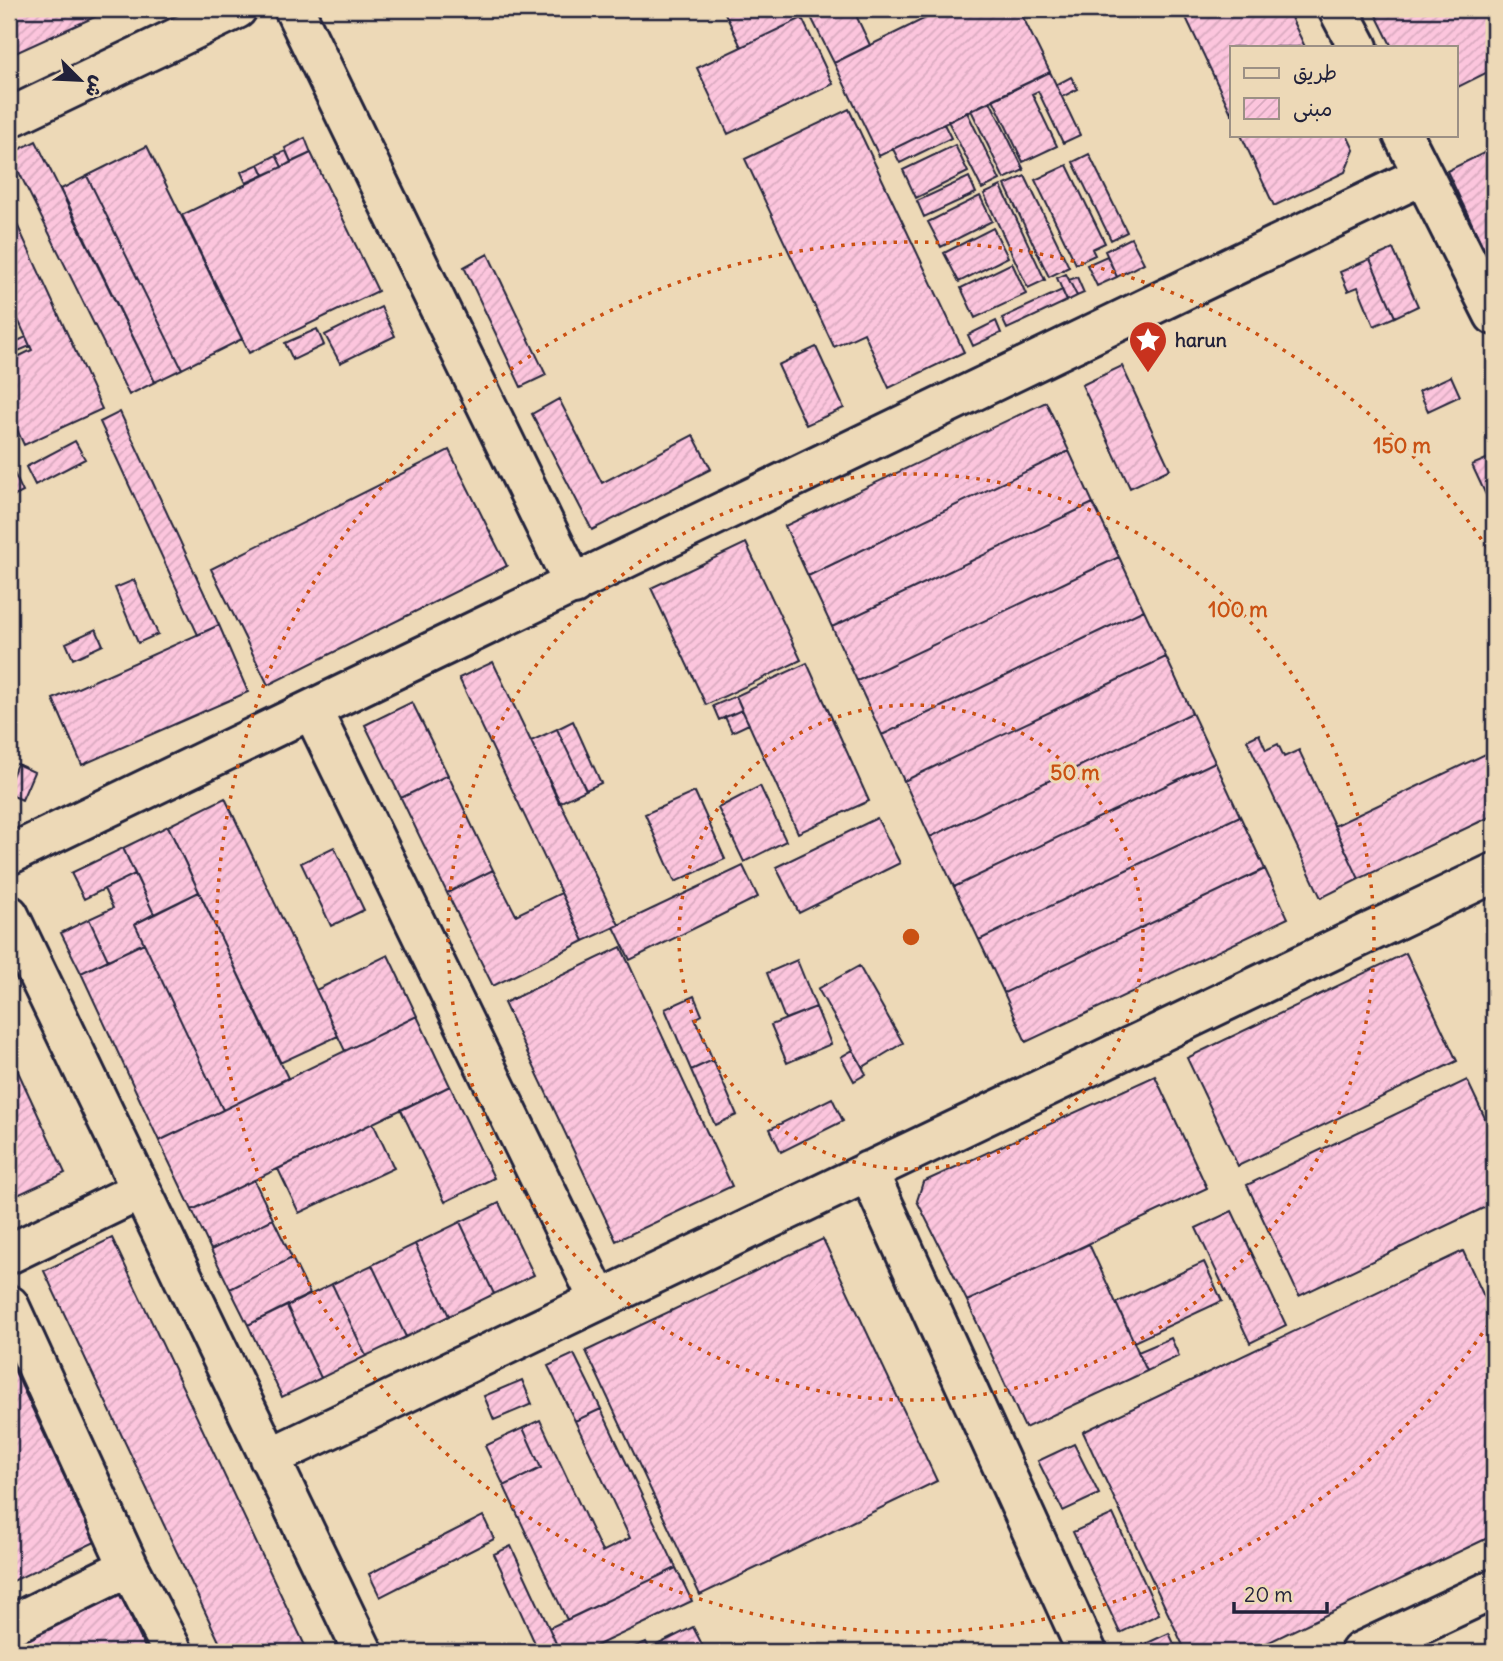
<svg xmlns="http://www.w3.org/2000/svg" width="1503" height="1661" font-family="Delius,'Playpen Sans Arabic',sans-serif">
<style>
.building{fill:url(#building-hatch);stroke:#22223b;stroke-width:2}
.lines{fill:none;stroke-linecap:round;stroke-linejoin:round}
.minor-casing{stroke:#22223b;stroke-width:44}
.minor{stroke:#edd9b7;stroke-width:38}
.ring{fill:none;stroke:#ca5113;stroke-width:3.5;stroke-dasharray:3.5 7}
.labels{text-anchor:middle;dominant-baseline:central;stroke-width:6;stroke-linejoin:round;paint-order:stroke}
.poi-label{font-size:19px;font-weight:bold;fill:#22223b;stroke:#edd9b7;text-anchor:start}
.centre{fill:#ca5113;stroke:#edd9b7;stroke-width:3.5}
.ring-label{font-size:21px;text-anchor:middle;font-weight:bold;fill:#ca5113;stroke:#edd9b7;stroke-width:6;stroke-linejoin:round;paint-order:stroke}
</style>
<defs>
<pattern id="building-hatch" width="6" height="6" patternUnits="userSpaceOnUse" patternTransform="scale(1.75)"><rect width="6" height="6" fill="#fcc5dd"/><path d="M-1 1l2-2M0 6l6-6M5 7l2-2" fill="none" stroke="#d8a9bf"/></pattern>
</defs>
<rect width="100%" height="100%" fill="#edd9b7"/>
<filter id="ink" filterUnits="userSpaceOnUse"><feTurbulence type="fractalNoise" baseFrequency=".0143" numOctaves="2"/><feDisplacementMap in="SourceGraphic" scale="14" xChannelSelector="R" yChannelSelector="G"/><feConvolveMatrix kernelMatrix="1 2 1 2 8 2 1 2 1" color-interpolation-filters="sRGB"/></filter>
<g filter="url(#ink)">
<path class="building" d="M 9,9 L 112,9 L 9,56 Z
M 723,9 L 798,9 L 802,18 L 741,47 Z
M 807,9 L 853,9 L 870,45 L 834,63 Z
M 944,9 L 1019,9 L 1050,72 L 879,156 L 834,63 Z
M 1182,9 L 1287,9 L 1305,47 L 1232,47 L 1232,115 Z
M 1373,9 L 1494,9 L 1494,69 L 1456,88 L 1456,47 L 1392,47 Z
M 802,18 L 833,84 L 728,134 L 697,68 Z
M 1050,72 L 1080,135 L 1063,143 L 1038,91 L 1032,94 L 1057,146 L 1023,162 L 993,99 Z
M 1071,77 L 1078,89 L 1062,97 L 1056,85 Z
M 990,101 L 1024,170 L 1004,179 L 971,110 Z
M 849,109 L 964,352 L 889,388 L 864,333 L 834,347 L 745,159 Z
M 967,112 L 1000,180 L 982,189 L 948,121 Z
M 944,124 L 951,138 L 900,163 L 893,149 Z
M 1241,135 L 1347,135 L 1354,150 L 1345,172 L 1274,206 Z
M 305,138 L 311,153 L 291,162 L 285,148 Z
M 36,141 L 155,382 L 129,395 L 10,154 Z
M 955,145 L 968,172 L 916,198 L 903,170 Z
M 147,146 L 242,339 L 182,369 L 87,176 Z
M 1494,148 L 1494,270 L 1447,171 Z
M 286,151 L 291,162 L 282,167 L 276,155 Z
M 311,153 L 378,291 L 249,353 L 182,215 Z
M 1089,154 L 1127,232 L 1111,240 L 1073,162 Z
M 276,155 L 282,167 L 264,175 L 259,164 Z
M 259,164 L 264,175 L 246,183 L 241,172 Z
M 1067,165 L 1105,243 L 1092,249 L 1095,255 L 1076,264 L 1035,180 Z
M 87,176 L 182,369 L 155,382 L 61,189 Z
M 1025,176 L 1069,267 L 1049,277 L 1005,185 Z
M 969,177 L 976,193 L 924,217 L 917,201 Z
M 1001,186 L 1045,280 L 1028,288 L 984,194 Z
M 980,196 L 992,221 L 941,247 L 928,222 Z
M 9,207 L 102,409 L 24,445 L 9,412 L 9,361 L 32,350 L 9,300 Z
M 993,228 L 1008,257 L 959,282 L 944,253 Z
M 1131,238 L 1144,263 L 1117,277 L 1105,251 Z
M 1393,249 L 1418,306 L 1395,317 L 1370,259 Z
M 488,254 L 546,375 L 521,387 L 464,267 Z
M 1107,256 L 1117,277 L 1097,286 L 1087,265 Z
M 1370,259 L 1395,317 L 1374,326 L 1358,287 L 1348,291 L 1340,272 Z
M 1012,263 L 1026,294 L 975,318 L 961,288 Z
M 1066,274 L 1077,296 L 1067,301 L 1057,278 Z
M 1077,277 L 1084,293 L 1077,296 L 1069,280 Z
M 1062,290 L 1067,301 L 1007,329 L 1002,318 Z
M 381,307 L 395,336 L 340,363 L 325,335 Z
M 996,321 L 1001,333 L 973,346 L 968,335 Z
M 317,329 L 324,345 L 293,360 L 285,343 Z
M 26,337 L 30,346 L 9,355 L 9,345 Z
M 816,347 L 844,408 L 806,425 L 778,365 Z
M 1122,366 L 1170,469 L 1130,488 L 1082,385 Z
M 1451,376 L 1460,396 L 1428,411 L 1419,391 Z
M 559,399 L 602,483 L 693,435 L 711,469 L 592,530 L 532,414 Z
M 1046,402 L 1069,451 L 808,576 L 785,526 Z
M 120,412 L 219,625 L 198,635 L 100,422 Z
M 75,441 L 85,459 L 35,485 L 26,467 Z
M 449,450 L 507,566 L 268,685 L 211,569 Z
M 1069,451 L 1093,503 L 832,627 L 808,576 Z
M 1493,456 L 1494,459 L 1493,510 L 1472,465 Z
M 14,473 L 23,492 L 9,499 L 9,475 Z
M 1093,503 L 1119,557 L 857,681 L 832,627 Z
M 746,543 L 801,660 L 706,705 L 651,588 Z
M 1119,557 L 1144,610 L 882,735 L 857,681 Z
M 134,580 L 158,634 L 138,643 L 115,588 Z
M 1144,610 L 1166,657 L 904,781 L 882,735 Z
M 219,625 L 248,692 L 82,765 L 53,699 Z
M 96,629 L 103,645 L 73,659 L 66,643 Z
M 1166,657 L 1192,713 L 930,837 L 904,781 Z
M 493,662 L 619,925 L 584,941 L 459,678 Z
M 807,663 L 869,801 L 798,833 L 736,696 Z
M 736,696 L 742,710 L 719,720 L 713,706 Z
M 412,702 L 448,775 L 401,798 L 365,725 Z
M 742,710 L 749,724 L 732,732 L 725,717 Z
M 1192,713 L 1215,762 L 954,887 L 930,837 Z
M 573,721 L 601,783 L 586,790 L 557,729 Z
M 557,729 L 586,790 L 559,803 L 531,741 Z
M 1259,734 L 1266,750 L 1278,744 L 1284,757 L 1299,750 L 1359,879 L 1321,898 L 1247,740 Z
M 1494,750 L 1494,815 L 1359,879 L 1334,826 Z
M 1215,762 L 1240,816 L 979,940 L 954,887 Z
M 17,764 L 34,772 L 22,800 L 9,794 L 9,783 Z
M 448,775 L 493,870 L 447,893 L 401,798 Z
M 760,786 L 786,841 L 744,862 L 718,808 Z
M 695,792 L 725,859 L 675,882 L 645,814 Z
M 225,798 L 338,1036 L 280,1063 L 168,826 Z
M 1240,816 L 1265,869 L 1004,993 L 979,940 Z
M 877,818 L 900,863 L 799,913 L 776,867 Z
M 168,826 L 199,892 L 154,914 L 123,848 Z
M 334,847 L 364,910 L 331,926 L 301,863 Z
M 123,848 L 135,874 L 84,899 L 71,873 Z
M 743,866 L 758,897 L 630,960 L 614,927 Z
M 1265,869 L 1288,918 L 1026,1042 L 1004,993 Z
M 493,870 L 516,915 L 561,893 L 584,941 L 493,986 L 447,893 Z
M 135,874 L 154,914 L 135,924 L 144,943 L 108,960 L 89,919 L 113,908 L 104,889 Z
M 199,892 L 288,1078 L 223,1110 L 135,924 Z
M 89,919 L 108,960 L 81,973 L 61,933 Z
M 144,943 L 223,1110 L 159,1141 L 81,973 Z
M 621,947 L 732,1186 L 616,1241 L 504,1003 Z
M 1406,953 L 1457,1061 L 1238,1166 L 1187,1058 Z
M 388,955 L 417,1016 L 345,1051 L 316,990 Z
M 797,960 L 816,1007 L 785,1019 L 767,973 Z
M 859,966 L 903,1043 L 863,1067 L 818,989 Z
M 694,996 L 702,1015 L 695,1019 L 713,1060 L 691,1070 L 665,1009 Z
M 816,1007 L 831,1044 L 787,1063 L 771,1025 Z
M 417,1016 L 450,1086 L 192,1210 L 159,1141 Z
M 853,1050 L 866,1074 L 854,1081 L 841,1057 Z
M 713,1060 L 737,1115 L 715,1125 L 691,1070 Z
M 14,1063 L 65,1173 L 9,1199 L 9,1065 Z
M 1155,1076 L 1207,1188 L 967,1301 L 917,1201 L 923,1182 Z
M 1467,1080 L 1494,1137 L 1494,1203 L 1299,1296 L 1247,1185 Z
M 450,1086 L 494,1178 L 445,1202 L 401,1110 Z
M 832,1098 L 843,1121 L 781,1152 L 770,1129 Z
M 373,1123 L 394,1168 L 299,1213 L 278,1169 Z
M 254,1180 L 273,1219 L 211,1250 L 192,1210 Z
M 499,1203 L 534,1275 L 494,1294 L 460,1222 Z
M 1232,1211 L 1286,1325 L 1250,1343 L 1196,1228 Z
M 273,1219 L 292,1258 L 230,1289 L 211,1250 Z
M 460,1222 L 494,1294 L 449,1316 L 415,1244 Z
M 112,1238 L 308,1652 L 224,1652 L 44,1271 Z
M 823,1239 L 937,1481 L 700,1595 L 586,1351 Z
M 415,1244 L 449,1316 L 406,1337 L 372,1265 Z
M 1089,1244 L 1147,1371 L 1025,1428 L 967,1301 Z
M 1463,1251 L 1494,1318 L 1494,1535 L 1248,1652 L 1186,1652 L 1083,1432 Z
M 292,1258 L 310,1294 L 248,1325 L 230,1289 Z
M 1204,1262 L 1222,1301 L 1134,1342 L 1116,1303 Z
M 372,1265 L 406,1337 L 366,1356 L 332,1284 Z
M 332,1284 L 366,1356 L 321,1378 L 287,1306 Z
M 287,1306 L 321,1378 L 282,1397 L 248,1325 Z
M 1171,1338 L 1179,1356 L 1147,1371 L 1138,1352 Z
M 574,1354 L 601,1409 L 575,1421 L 548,1366 Z
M 9,1359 L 95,1542 L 9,1583 Z
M 522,1380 L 532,1404 L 494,1420 L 484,1396 Z
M 601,1409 L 676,1568 L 567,1620 L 504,1486 L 541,1468 L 523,1428 L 540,1420 L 602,1552 L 630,1538 L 575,1421 Z
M 523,1428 L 541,1468 L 504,1486 L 485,1446 Z
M 1074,1444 L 1099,1494 L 1063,1511 L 1038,1461 Z
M 1113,1514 L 1159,1614 L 1120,1633 L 1073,1532 Z
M 483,1516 L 494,1539 L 380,1597 L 369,1574 Z
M 511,1546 L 549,1628 L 560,1652 L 539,1652 L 494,1554 Z
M 676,1568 L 692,1601 L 583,1652 L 560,1652 L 549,1628 Z
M 116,1586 L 147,1652 L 9,1652 L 9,1637 Z
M 693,1627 L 706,1652 L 651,1652 L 649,1649 Z
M 1169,1633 L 1178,1652 L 1132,1650 Z
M 646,1642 L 651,1652 L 634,1652 L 632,1648 Z"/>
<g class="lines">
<defs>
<path id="minor" d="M 294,9 L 574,585
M 1338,9 L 1358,47
M 9,118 L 237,9
M 1403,135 L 1494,315
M 312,710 L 599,1300
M 9,855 L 1423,175
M 9,915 L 363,1652
M 868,1171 L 1087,1652
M 9,1254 L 141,1190
M 9,1305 L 129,1567 L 9,1626
M 269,1458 L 1494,873
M 129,1567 L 173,1652
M 1360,1652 L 1494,1589"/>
</defs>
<use href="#minor" class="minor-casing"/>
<use href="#minor" class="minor"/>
</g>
</g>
<g class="ring">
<circle cx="911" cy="937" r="232"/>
<circle cx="911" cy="937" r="463"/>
<path d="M1494 1316A695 695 0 1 1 1494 558"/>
</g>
<defs>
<symbol id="sight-pin" viewBox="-11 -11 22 30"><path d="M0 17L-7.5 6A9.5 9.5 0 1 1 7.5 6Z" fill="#c8321e" stroke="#edd9b7"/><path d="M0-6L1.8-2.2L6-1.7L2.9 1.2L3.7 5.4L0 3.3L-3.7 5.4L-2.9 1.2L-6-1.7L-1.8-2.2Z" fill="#fff"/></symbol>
</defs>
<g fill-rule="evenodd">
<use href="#sight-pin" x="1126" y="318" width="44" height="60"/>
</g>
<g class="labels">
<g class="poi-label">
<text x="1175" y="340">harun</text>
</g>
</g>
<circle cx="911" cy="937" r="10" class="centre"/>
<g class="ring-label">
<text x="1402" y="453">150 m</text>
<text x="1238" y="617">100 m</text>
<text x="1075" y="780">50 m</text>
</g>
<rect width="1503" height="1661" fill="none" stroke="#edd9b7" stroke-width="35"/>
<rect x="18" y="18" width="1468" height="1626" fill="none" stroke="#22223b" stroke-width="2.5" filter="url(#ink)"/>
<rect x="1230" y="46" width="228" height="91" fill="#edd9b7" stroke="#9c9085" stroke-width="2"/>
<rect x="1244" y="68" width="35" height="10" fill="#edd9b7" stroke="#9c9085" stroke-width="2"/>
<text x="1293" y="80" font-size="21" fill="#22223b">طريق</text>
<rect x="1244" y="98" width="35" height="21" fill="url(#building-hatch)" stroke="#9c9085" stroke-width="2"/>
<text x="1293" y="116" font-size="21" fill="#22223b">مبنى</text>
<g transform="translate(80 80) rotate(114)" stroke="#edd9b7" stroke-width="5" paint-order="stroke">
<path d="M0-5L12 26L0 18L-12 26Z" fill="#22223b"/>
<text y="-10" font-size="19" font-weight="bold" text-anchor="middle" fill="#22223b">ش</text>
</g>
<path d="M1234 1602v10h93v-10" fill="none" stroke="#22223b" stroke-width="3.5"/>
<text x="1244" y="1602" font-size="21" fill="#22223b" stroke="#edd9b7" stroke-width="5" paint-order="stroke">20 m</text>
</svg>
